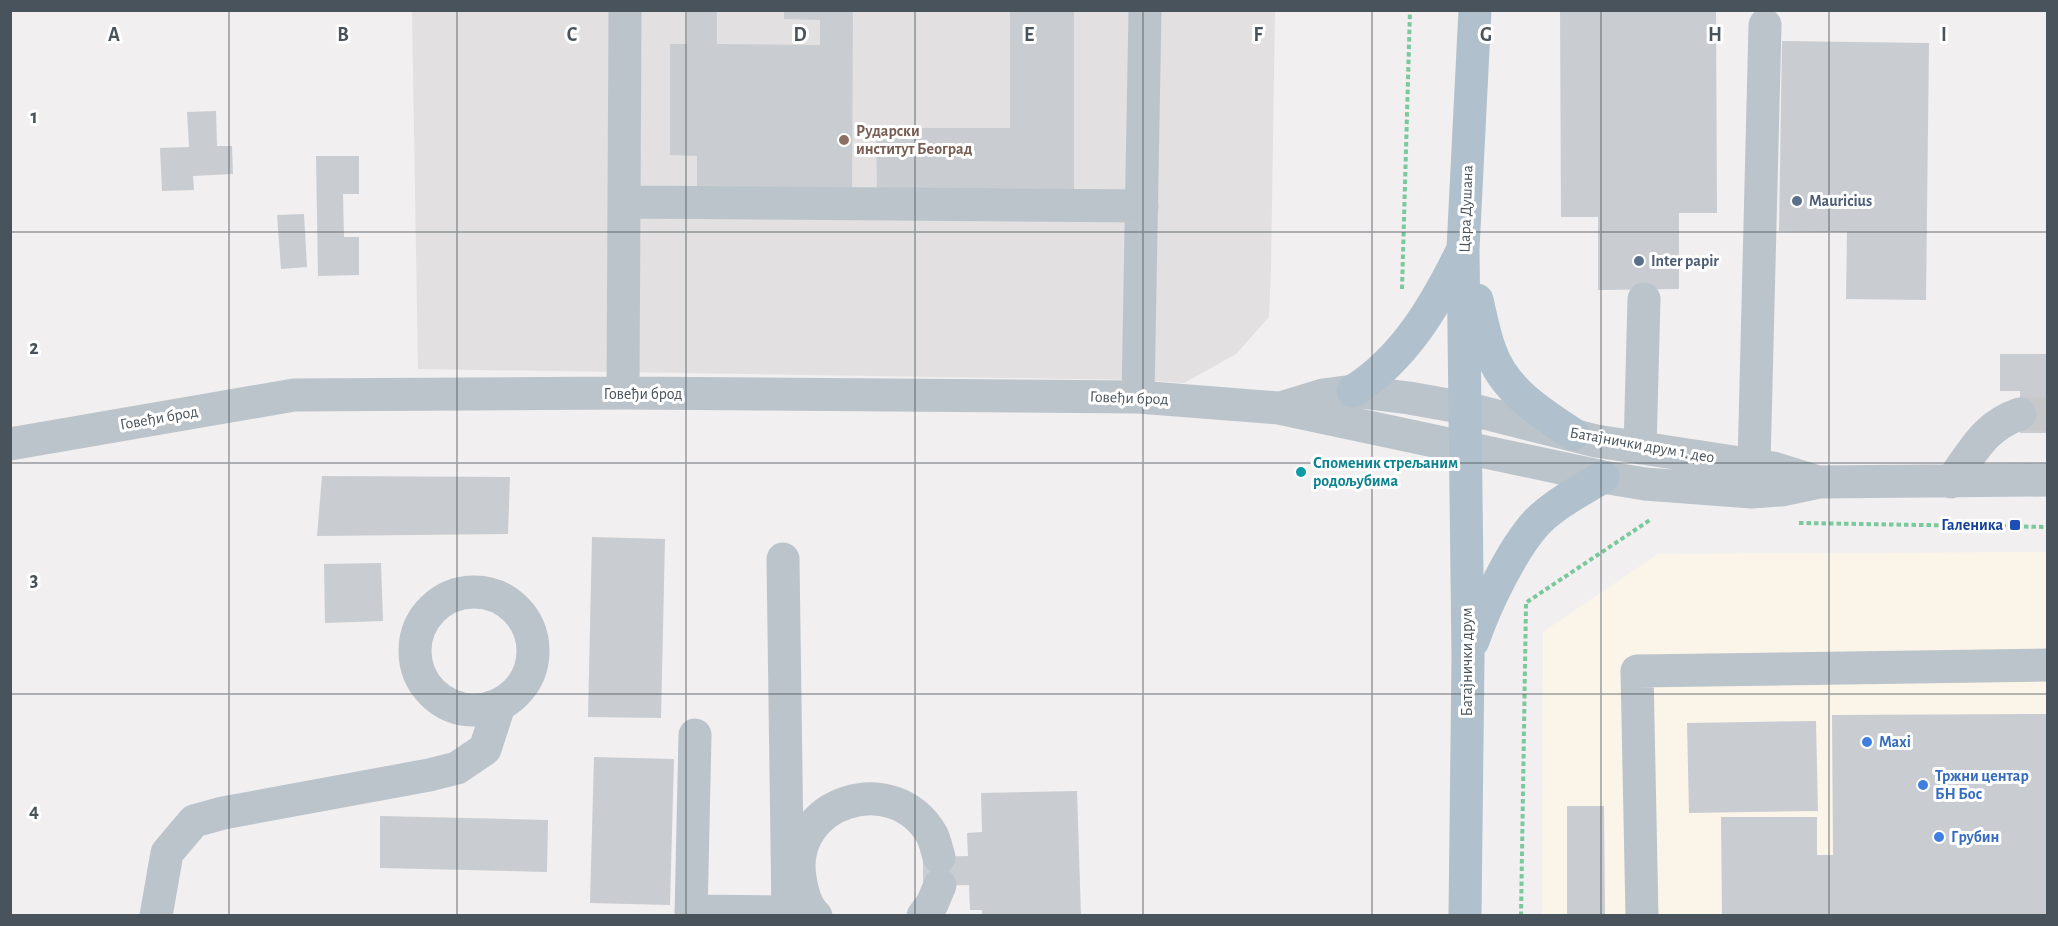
<svg xmlns="http://www.w3.org/2000/svg" width="2058" height="926" font-family="'Alegreya Sans',sans-serif">
<style>
.commercial{fill:#fbf5e9}
.education{fill:#e2e0e0}
.building{fill:#c9ccd1}
.lines{fill:none;stroke-linecap:round;stroke-linejoin:round}
.minor-tunnel{stroke:#c7c8ca;stroke-width:33;stroke-dasharray:33 16;stroke-linecap:butt}
.path{stroke:#7ac99d;stroke-width:4;stroke-dasharray:4.5 3;stroke-linecap:butt}
.minor{stroke:#bbc4cb;stroke-width:33}
.major{stroke:#b0c0cc;stroke-width:33}
.grid{fill:none;stroke:#48535b;stroke-width:1.5;stroke-opacity:0.55}
.education-dot{fill:#8d6e63;stroke:#fff;stroke-width:2}
.service-dot{fill:#5c6f8a;stroke:#fff;stroke-width:2}
.culture-dot{fill:#0f9aa8;stroke:#fff;stroke-width:2}
.transit-dot{fill:#1a4fb4;stroke:#fff;stroke-width:2}
.shop-dot{fill:#3f7fe0;stroke:#fff;stroke-width:2}
.labels{text-anchor:middle;dominant-baseline:central;stroke-width:6;stroke-linejoin:round;paint-order:stroke}
.education-label{font-size:16px;font-weight:bold;fill:#785e54;stroke:#fff;text-anchor:start}
.service-label{font-size:16px;font-weight:bold;fill:#4e5e75;stroke:#fff;text-anchor:start}
.street-label{font-size:16px;fill:#48535b;stroke:#fff}
.culture-label{font-size:16px;font-weight:bold;fill:#0d838f;stroke:#fff;text-anchor:start}
.transit-label{font-size:16px;font-weight:bold;fill:#164399;stroke:#fff;text-anchor:end}
.shop-label{font-size:16px;font-weight:bold;fill:#366cbe;stroke:#fff;text-anchor:start}
.grid-label{font-size:20px;text-anchor:middle;font-weight:bold;fill:#48535b;stroke:#fff;stroke-width:6;stroke-linejoin:round;paint-order:stroke}
</style>
<rect width="100%" height="100%" fill="#f1efef"/>
<path class="commercial" d="M 2047,552 L 2047,915 L 1542,916 L 1543,632 L 1658,554 Z"/>
<path class="education" d="M 412,11 L 1275,11 L 1271,269 L 1269,317 L 1236,354 L 1184,383 L 1140,380 L 418,369 Z"/>
<path class="building" d="M 687,10 L 717,10 L 717,44 L 820,45 L 820,20 L 784,19 L 784,10 L 853,10 L 852,192 L 697,191 L 697,156 L 670,155 L 670,44 L 687,44 Z
M 1010,10 L 1074,10 L 1074,191 L 877,191 L 876,128 L 1010,128 Z
M 1560,11 L 1716,11 L 1717,213 L 1679,213 L 1679,289 L 1598,290 L 1598,217 L 1561,217 Z
M 1782,41 L 1929,43 L 1926,300 L 1846,299 L 1847,232 L 1779,231 Z
M 216,111 L 217,146 L 232,146 L 233,174 L 193,176 L 194,190 L 162,191 L 160,148 L 189,147 L 187,112 Z
M 316,156 L 359,156 L 359,194 L 343,194 L 344,237 L 359,237 L 359,275 L 318,276 Z
M 304,214 L 307,267 L 281,269 L 277,215 Z
M 2000,354 L 2048,354 L 2048,433 L 2020,433 L 2020,391 L 2000,391 Z
M 322,476 L 510,477 L 508,534 L 317,536 Z
M 592,537 L 665,539 L 661,718 L 588,717 Z
M 381,563 L 383,621 L 325,623 L 324,564 Z
M 2048,714 L 2048,916 L 1722,916 L 1721,817 L 1817,817 L 1817,855 L 1833,855 L 1832,715 Z
M 1816,721 L 1818,811 L 1689,813 L 1687,723 Z
M 594,757 L 674,759 L 670,905 L 590,903 Z
M 1077,791 L 1081,916 L 982,916 L 982,910 L 970,910 L 969,885 L 923,886 L 923,857 L 968,856 L 967,833 L 982,832 L 981,793 Z
M 1567,806 L 1604,806 L 1605,916 L 1567,916 Z
M 380,816 L 548,820 L 547,872 L 380,868 Z"/>
<g class="lines">
<path class="minor-tunnel" d="M 2020,414 L 2048,414"/>
<path class="path" d="M 1402,289 L 1410,10
M 1799,523 L 2048,527
M 1527,602 L 1650,520
M 1521,916 L 1526,604"/>
<path class="minor" d="M 624,202 L 1142,206
M 623,393 L 625,10
M 1138,397 L 1145,10
M 1284,407 L 1323,395 L 1353,391 L 1409,398 L 1465,408 L 1596,441 L 1773,468 L 1815,481
M 10,444 L 294,395 L 623,393 L 1138,397 L 1279,408 L 1603,477 L 1645,484 L 1752,492 L 1781,490 L 1819,482 L 2048,480
M 1640,448 L 1644,299
M 1754,465 L 1765,25
M 1951,482 C 1973,452 1984,426 2020,414
M 783,559 L 788,916
M415 651a59 59 0 1 1 118 0a59 59 0 1 1-118 0Z
M 691,911 L 788,912 L 807,905
M 156,916 L 167,853 L 194,821 L 223,813 L 429,775 L 457,768 L 485,749 L 499,706
M 691,916 L 695,735
M 816,916 C 806,907 802,891 800,878 C 788,801 894,768 932,835 C 935,841 937,850 939,857
M 923,916 L 932,904 L 940,885
M 1642,916 L 1637,671 L 2048,665"/>
<path class="major" d="M 1477,300 C 1481,317 1484,334 1490,350 C 1503,389 1539,412 1573,434
M 1353,391 C 1404,359 1435,306 1461,253
M 1473,641 C 1485,606 1512,549 1537,522 C 1556,503 1580,491 1603,477
M 1465,916 L 1468,657 L 1463,249 L 1475,10"/>
</g>
<path class="grid" d="M 229,10 L 229,916M 457,10 L 457,916M 686,10 L 686,916M 915,10 L 915,916M 1143,10 L 1143,916M 1372,10 L 1372,916M 1601,10 L 1601,916M 1829,10 L 1829,916M 10,232 L 2048,232M 10,463 L 2048,463M 10,694 L 2048,694"/>
<circle class="education-dot" cx="844" cy="140" r="6"/>
<g class="service-dot">
<circle cx="1797" cy="201" r="6"/>
<circle cx="1639" cy="261" r="6"/>
</g>
<circle class="culture-dot" cx="1301" cy="472" r="6"/>
<rect class="transit-dot" x="2009" y="519" width="12" height="12" rx="3"/>
<g class="shop-dot">
<circle cx="1867" cy="742" r="6"/>
<circle cx="1923" cy="785" r="6"/>
<circle cx="1939" cy="837" r="6"/>
</g>
<g class="labels">
<g class="education-label">
<text x="856" y="131">Рударски<tspan x="856" dy="18">институт Београд</tspan></text>
</g>
<g class="service-label">
<text x="1809" y="201">Mauricius</text>
<text x="1651" y="261">Inter papir</text>
</g>
<g class="street-label">
<text transform="translate(1466 209) rotate(-88)">Цара Душана</text>
<text x="643" y="394">Говеђи брод</text>
<text transform="translate(1129 398) rotate(2)">Говеђи брод</text>
<text transform="translate(159 418) rotate(-10)">Говеђи брод</text>
<text transform="translate(1642 445) rotate(10)">Батајнички друм 1. део</text>
<text transform="translate(1467 662) rotate(-90)">Батајнички друм</text>
</g>
<g class="culture-label">
<text x="1313" y="463">Споменик стрељаним<tspan x="1313" dy="18">родољубима</tspan></text>
</g>
<g class="transit-label">
<text x="2003" y="525">Галеника</text>
</g>
<g class="shop-label">
<text x="1879" y="742">Maxi</text>
<text x="1935" y="776">Тржни центар<tspan x="1935" dy="18">БН Бос</tspan></text>
<text x="1951" y="837">Грубин</text>
</g>
</g>
<g class="grid-label">
<text x="114" y="41">A</text>
<text x="343" y="41">B</text>
<text x="572" y="41">C</text>
<text x="800" y="41">D</text>
<text x="1029" y="41">E</text>
<text x="1258" y="41">F</text>
<text x="1486" y="41">G</text>
<text x="1715" y="41">H</text>
<text x="1944" y="41">I</text>
<text x="34" y="123">1</text>
<text x="34" y="354">2</text>
<text x="34" y="586">3</text>
<text x="34" y="817">4</text>
</g>
<rect width="2058" height="926" fill="none" stroke="#48535b" stroke-width="24"/>
</svg>
